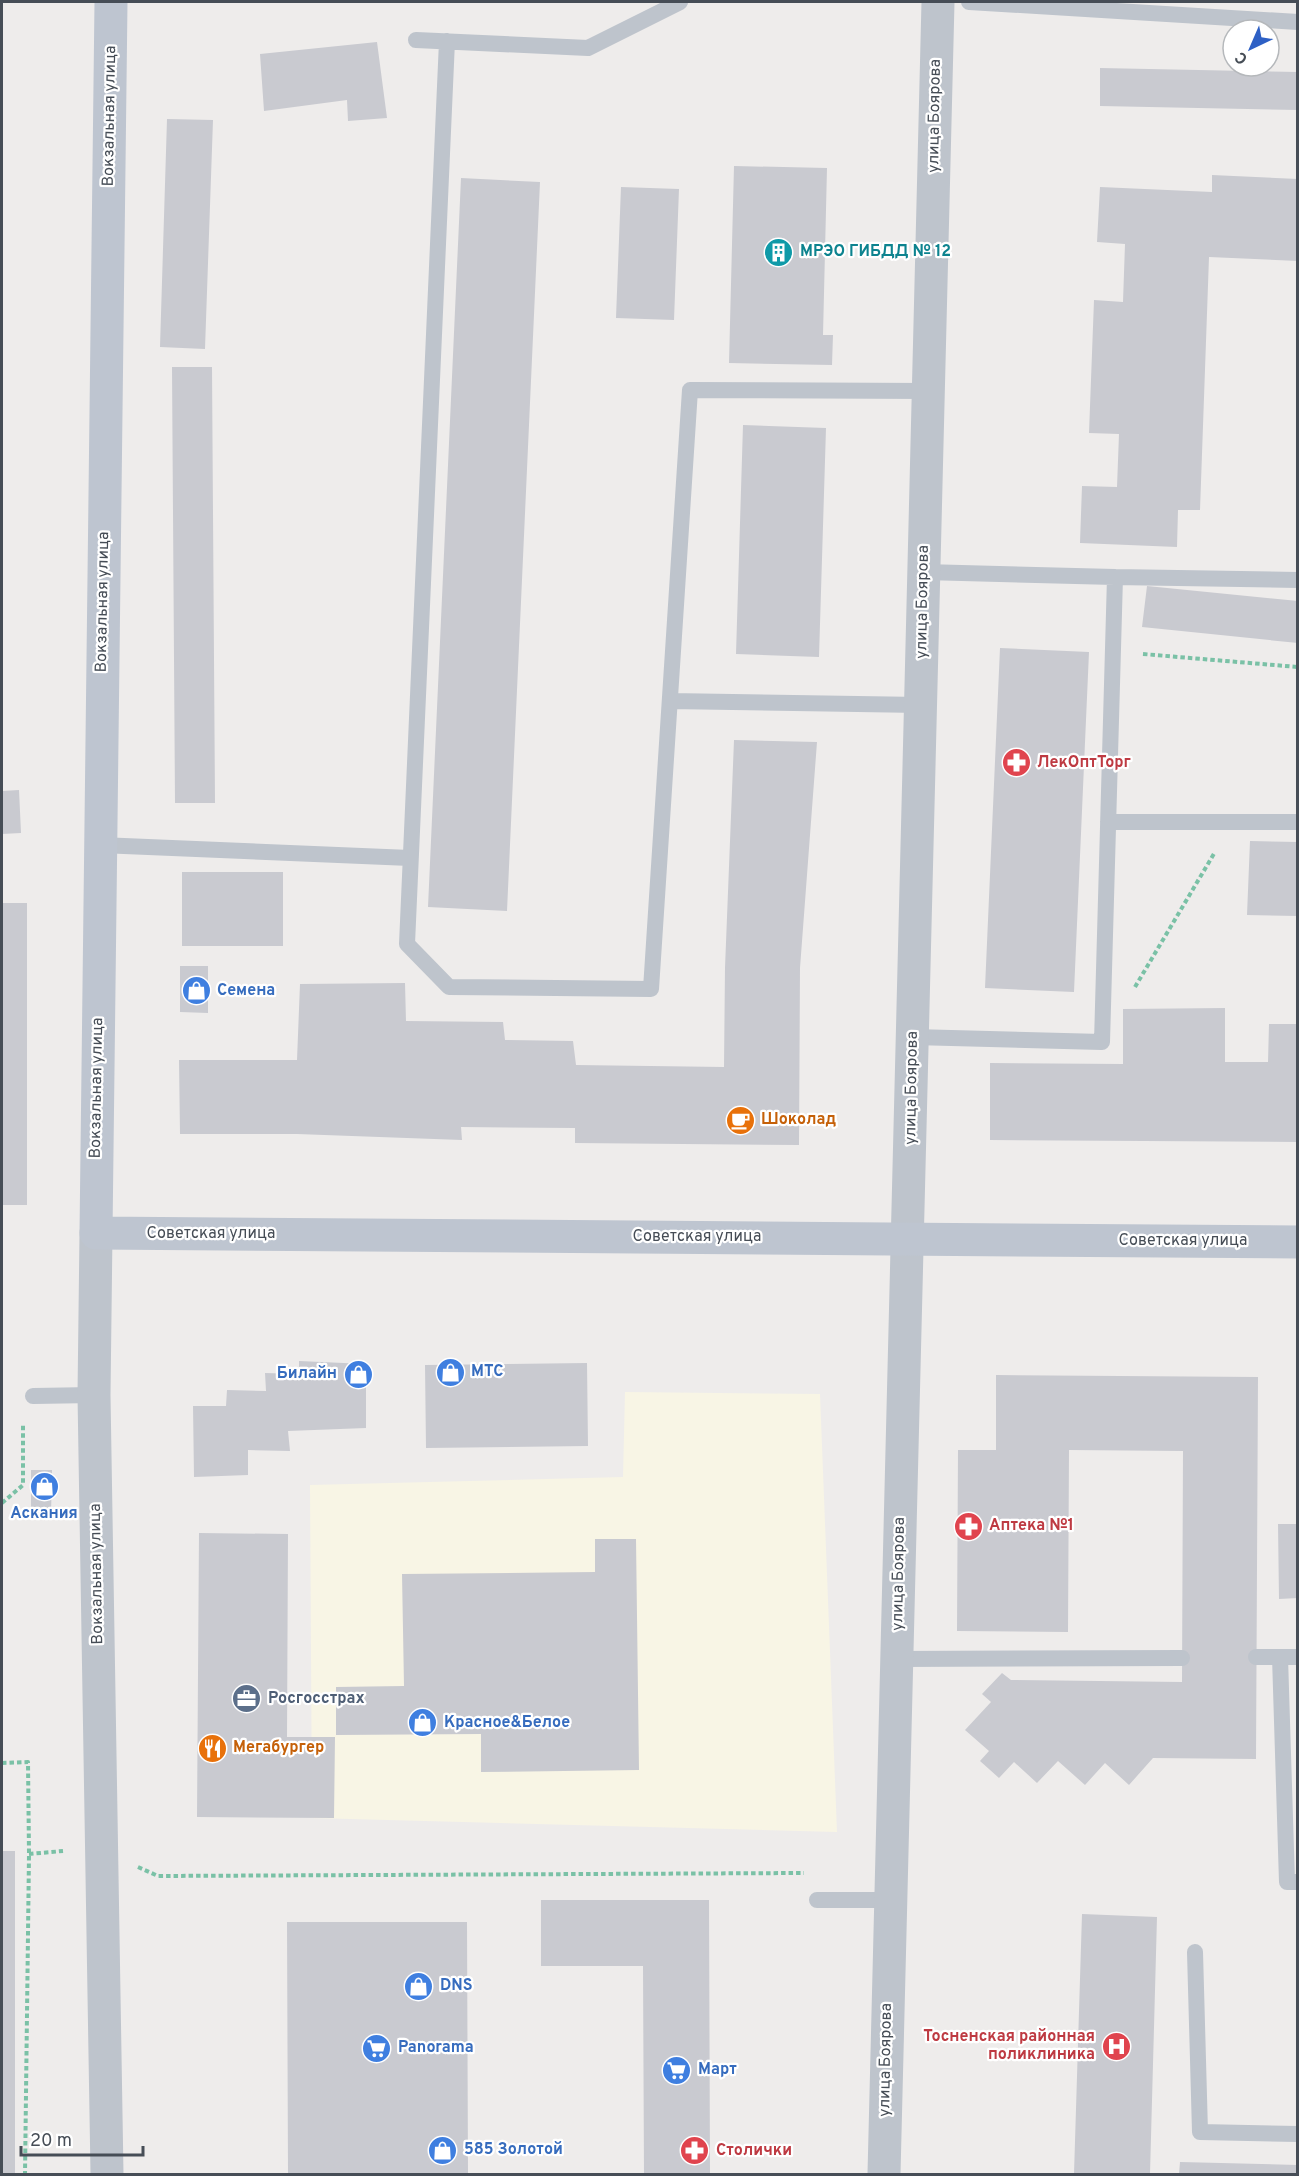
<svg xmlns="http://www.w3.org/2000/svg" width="1299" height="2176" font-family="Overpass,sans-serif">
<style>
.commercial{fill:#f8f5e5}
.building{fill:#c9cad0}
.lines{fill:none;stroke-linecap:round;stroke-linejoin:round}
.path{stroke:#7ac1a6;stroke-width:4;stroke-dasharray:4.5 3;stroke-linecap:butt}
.lane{stroke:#bec4cc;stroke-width:16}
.street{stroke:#bec4cc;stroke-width:33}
.secondary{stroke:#bec5d0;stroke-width:33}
.labels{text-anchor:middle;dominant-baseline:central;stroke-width:4.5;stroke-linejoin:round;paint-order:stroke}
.street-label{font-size:16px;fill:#464d56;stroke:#fff}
.culture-label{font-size:16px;font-weight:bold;fill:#0d838f;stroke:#fff;text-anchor:start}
.health-label{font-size:16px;font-weight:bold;fill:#be3a42;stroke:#fff;text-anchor:start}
.shop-label{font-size:16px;font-weight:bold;fill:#366cbe;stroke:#fff;text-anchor:start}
.food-label{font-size:16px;font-weight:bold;fill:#c56008;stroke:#fff;text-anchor:start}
.service-label{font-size:16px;font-weight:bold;fill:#4e5e75;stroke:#fff;text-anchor:start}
</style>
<rect width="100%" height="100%" fill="#eeeceb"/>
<path class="commercial" d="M 625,1392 L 820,1394 L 837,1832 L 312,1818 L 310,1485 L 623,1477 Z"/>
<path class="building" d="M 377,42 L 387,118 L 348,121 L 347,100 L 264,111 L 260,54 Z
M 1100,68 L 1298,72 L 1298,110 L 1100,106 Z
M 167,119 L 213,120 L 205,349 L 160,347 Z
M 734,166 L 827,168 L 823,335 L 833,335 L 832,365 L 729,363 Z
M 1212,175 L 1298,179 L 1298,261 L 1209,257 L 1200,510 L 1178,510 L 1177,547 L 1080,543 L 1082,486 L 1117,487 L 1119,434 L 1089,433 L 1094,300 L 1123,302 L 1125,244 L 1097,242 L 1100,187 L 1212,192 Z
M 461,178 L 540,182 L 507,911 L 428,907 Z
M 621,187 L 679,189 L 674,320 L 616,318 Z
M 172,367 L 212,367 L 215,803 L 175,803 Z
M 743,425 L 826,428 L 819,657 L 736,654 Z
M 1147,586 L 1298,601 L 1298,643 L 1142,627 Z
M 1000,648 L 1089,652 L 1074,992 L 985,988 Z
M 734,740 L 817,742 L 800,968 L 799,1145 L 575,1143 L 575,1128 L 461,1127 L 462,1140 L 297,1134 L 180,1134 L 179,1060 L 297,1060 L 300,984 L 405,983 L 406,1021 L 503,1022 L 505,1040 L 573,1041 L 576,1065 L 724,1067 L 725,968 Z
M 19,790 L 21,833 L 2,834 L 2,791 Z
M 1250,841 L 1298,842 L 1298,916 L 1247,915 Z
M 182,872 L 283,872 L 283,946 L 182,946 Z
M 2,903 L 27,903 L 27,1205 L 2,1205 Z
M 180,966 L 208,966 L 208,1013 L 180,1012 Z
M 1225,1008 L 1225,1062 L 1268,1062 L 1269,1024 L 1298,1024 L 1298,1142 L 990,1140 L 990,1063 L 1123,1064 L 1123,1009 Z
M 299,1361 L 366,1364 L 366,1428 L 288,1431 L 290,1451 L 248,1450 L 248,1475 L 194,1477 L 193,1406 L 226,1406 L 227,1390 L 266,1391 L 265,1373 L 299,1374 Z
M 587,1363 L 588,1446 L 426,1448 L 425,1365 Z
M 996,1375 L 1258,1377 L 1256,1759 L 1153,1758 L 1129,1785 L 1105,1763 L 1085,1785 L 1058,1761 L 1037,1783 L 1014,1762 L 999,1778 L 980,1761 L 989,1751 L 965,1730 L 991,1702 L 982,1694 L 1002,1673 L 1011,1680 L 1182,1682 L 1183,1451 L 1069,1450 L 1068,1632 L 957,1631 L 958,1450 L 996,1450 Z
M 31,1470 L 52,1470 L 51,1515 L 31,1515 Z
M 1278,1524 L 1298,1524 L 1298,1598 L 1279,1599 Z
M 199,1533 L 288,1534 L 287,1737 L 335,1737 L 334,1818 L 197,1817 Z
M 595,1539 L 636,1539 L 639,1770 L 481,1772 L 481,1734 L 336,1735 L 336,1687 L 404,1686 L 402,1574 L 595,1572 Z
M 2,1851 L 15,1851 L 15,2174 L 2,2174 Z
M 541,1900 L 709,1900 L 710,2174 L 644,2174 L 643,1966 L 541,1966 Z
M 1082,1914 L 1157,1917 L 1150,2174 L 1074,2174 Z
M 287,1922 L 467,1922 L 468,2174 L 288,2174 Z
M 1180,2162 L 1298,2165 L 1298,2174 L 1179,2174 Z"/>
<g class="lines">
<path class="path" d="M 1143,654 L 1298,667
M 1135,987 L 1215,852
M 2,1503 L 23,1485 L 23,1424
M 2,1763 L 28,1762 L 29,1854 L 25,2174
M 29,1854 L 63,1851
M 138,1867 L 158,1876 L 804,1873"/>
<path class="lane" d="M 969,2 L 1298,22
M 416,40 L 588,48 L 680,2
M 447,41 L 407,944 L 449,987 L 651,989 L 690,390 L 928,391
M 1115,577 L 1298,580
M 670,701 L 921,705
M 1108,822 L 1298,822
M 100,845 L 410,858
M 913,1037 L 1102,1042 L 1115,577 L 924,572
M 33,1396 L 94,1395
M 1256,1657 L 1298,1657
M 1280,1657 L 1287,1882 L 1298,1882
M 897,1659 L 1182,1658
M 817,1900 L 890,1900
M 1195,1952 L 1200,2132 L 1298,2134"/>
<path class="street" d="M 96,1233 L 94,1395 L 107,2174
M 884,2174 L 938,2"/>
<path class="secondary" d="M 111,2 L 96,1233 L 1298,1242"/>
</g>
<defs>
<symbol id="building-disc" viewBox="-11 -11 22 22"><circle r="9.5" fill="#0f9aa8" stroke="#fff"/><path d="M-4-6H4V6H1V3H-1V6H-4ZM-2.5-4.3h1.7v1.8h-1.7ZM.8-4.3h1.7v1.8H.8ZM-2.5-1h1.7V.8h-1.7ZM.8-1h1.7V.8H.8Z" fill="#fff"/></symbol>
<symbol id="pharmacy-disc" viewBox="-11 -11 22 22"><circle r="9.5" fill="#e0444e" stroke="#fff"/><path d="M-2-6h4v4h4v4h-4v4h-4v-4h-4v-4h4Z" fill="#fff"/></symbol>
<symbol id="shop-disc" viewBox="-11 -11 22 22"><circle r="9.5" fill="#3f7fe0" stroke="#fff"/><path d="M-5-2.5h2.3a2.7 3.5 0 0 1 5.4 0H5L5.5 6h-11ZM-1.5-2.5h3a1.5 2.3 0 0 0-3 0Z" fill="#fff"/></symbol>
<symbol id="cafe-disc" viewBox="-11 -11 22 22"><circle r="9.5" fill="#e8710a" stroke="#fff"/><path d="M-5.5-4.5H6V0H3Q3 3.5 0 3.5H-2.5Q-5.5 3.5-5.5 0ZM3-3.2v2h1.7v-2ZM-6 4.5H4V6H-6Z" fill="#fff"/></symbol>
<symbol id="office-disc" viewBox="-11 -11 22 22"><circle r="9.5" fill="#5c6f8a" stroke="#fff"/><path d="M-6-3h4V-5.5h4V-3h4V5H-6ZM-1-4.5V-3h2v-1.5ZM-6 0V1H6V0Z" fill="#fff"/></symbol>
<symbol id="restaurant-disc" viewBox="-11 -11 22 22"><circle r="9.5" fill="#e8710a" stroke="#fff"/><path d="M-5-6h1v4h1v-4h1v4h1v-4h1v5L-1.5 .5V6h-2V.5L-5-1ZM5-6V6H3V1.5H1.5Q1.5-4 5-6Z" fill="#fff"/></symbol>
<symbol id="hospital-disc" viewBox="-11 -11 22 22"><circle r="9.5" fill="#e0444e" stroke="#fff"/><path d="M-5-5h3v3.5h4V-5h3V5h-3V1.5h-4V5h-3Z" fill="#fff"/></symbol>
<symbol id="supermarket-disc" viewBox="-11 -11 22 22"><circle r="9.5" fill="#3f7fe0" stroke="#fff"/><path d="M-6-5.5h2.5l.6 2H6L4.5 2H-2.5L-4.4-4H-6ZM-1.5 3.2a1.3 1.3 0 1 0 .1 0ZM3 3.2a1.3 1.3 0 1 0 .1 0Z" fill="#fff"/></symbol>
</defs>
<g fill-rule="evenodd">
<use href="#building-disc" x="762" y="236" width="33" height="33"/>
<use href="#pharmacy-disc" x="1000" y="746" width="33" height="33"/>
<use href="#shop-disc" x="180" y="974" width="33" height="33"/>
<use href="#cafe-disc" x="724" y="1104" width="33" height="33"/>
<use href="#shop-disc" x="434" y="1356" width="33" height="33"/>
<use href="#shop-disc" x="342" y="1358" width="33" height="33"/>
<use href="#shop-disc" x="28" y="1470" width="33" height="33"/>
<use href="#pharmacy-disc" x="952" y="1510" width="33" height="33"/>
<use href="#office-disc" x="230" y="1682" width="33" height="33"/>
<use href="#shop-disc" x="406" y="1706" width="33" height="33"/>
<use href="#restaurant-disc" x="196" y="1732" width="33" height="33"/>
<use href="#shop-disc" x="402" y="1970" width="33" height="33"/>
<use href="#hospital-disc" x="1100" y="2030" width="33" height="33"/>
<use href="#supermarket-disc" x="360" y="2032" width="33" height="33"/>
<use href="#supermarket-disc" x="660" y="2054" width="33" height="33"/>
<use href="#shop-disc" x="426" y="2134" width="33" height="33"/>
<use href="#pharmacy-disc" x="678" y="2134" width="33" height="33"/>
</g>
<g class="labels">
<g class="street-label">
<text transform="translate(110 116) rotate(-89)">Вокзальная улица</text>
<text transform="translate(935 116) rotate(-89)">улица Боярова</text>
<text transform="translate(103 602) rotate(-89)">Вокзальная улица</text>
<text transform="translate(923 602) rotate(-89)">улица Боярова</text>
<text transform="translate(97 1088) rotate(-89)">Вокзальная улица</text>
<text transform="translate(912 1088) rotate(-89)">улица Боярова</text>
<text x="211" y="1234">Советская улица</text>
<text x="697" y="1237">Советская улица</text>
<text x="1183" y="1241">Советская улица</text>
<text transform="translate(97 1574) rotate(-91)">Вокзальная улица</text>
<text transform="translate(899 1574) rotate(-89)">улица Боярова</text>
<text transform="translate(886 2060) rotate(-89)">улица Боярова</text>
</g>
<g class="culture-label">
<text x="800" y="252">МРЭО ГИБДД № 12</text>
</g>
<g class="health-label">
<text x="1037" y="763">ЛекОптТорг</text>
<text x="989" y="1526">Аптека №1</text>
<text x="1095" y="2037" text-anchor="end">Тосненская районная<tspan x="1095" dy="18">поликлиника</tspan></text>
<text x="716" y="2151">Столички</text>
</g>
<g class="shop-label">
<text x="217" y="991">Семена</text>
<text x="471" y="1372">МТС</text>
<text x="337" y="1374" text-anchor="end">Билайн</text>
<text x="44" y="1514" text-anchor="middle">Аскания</text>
<text x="444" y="1723">Красное&amp;Белое</text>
<text x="440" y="1986">DNS</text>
<text x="398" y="2048">Panorama</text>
<text x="698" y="2070">Март</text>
<text x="464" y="2150">585 Золотой</text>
</g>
<g class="food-label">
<text x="761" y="1120">Шоколад</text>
<text x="233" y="1748">Мегабургер</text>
</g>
<g class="service-label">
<text x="268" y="1699">Росгосстрах</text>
</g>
</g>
<rect width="1299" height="2176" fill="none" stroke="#464d56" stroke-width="6"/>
<g transform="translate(1251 48) rotate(224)"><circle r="28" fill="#ffffff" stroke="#b5b8bb" stroke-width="1.5"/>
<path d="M0-4.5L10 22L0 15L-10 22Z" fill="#2e60c5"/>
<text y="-9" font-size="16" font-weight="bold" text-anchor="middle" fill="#464d56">С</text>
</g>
<path d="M21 2146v9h122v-9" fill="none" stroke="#464d56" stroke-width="3"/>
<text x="30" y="2146" font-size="18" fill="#464d56" stroke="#ffffff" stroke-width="4.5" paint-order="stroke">20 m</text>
</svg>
